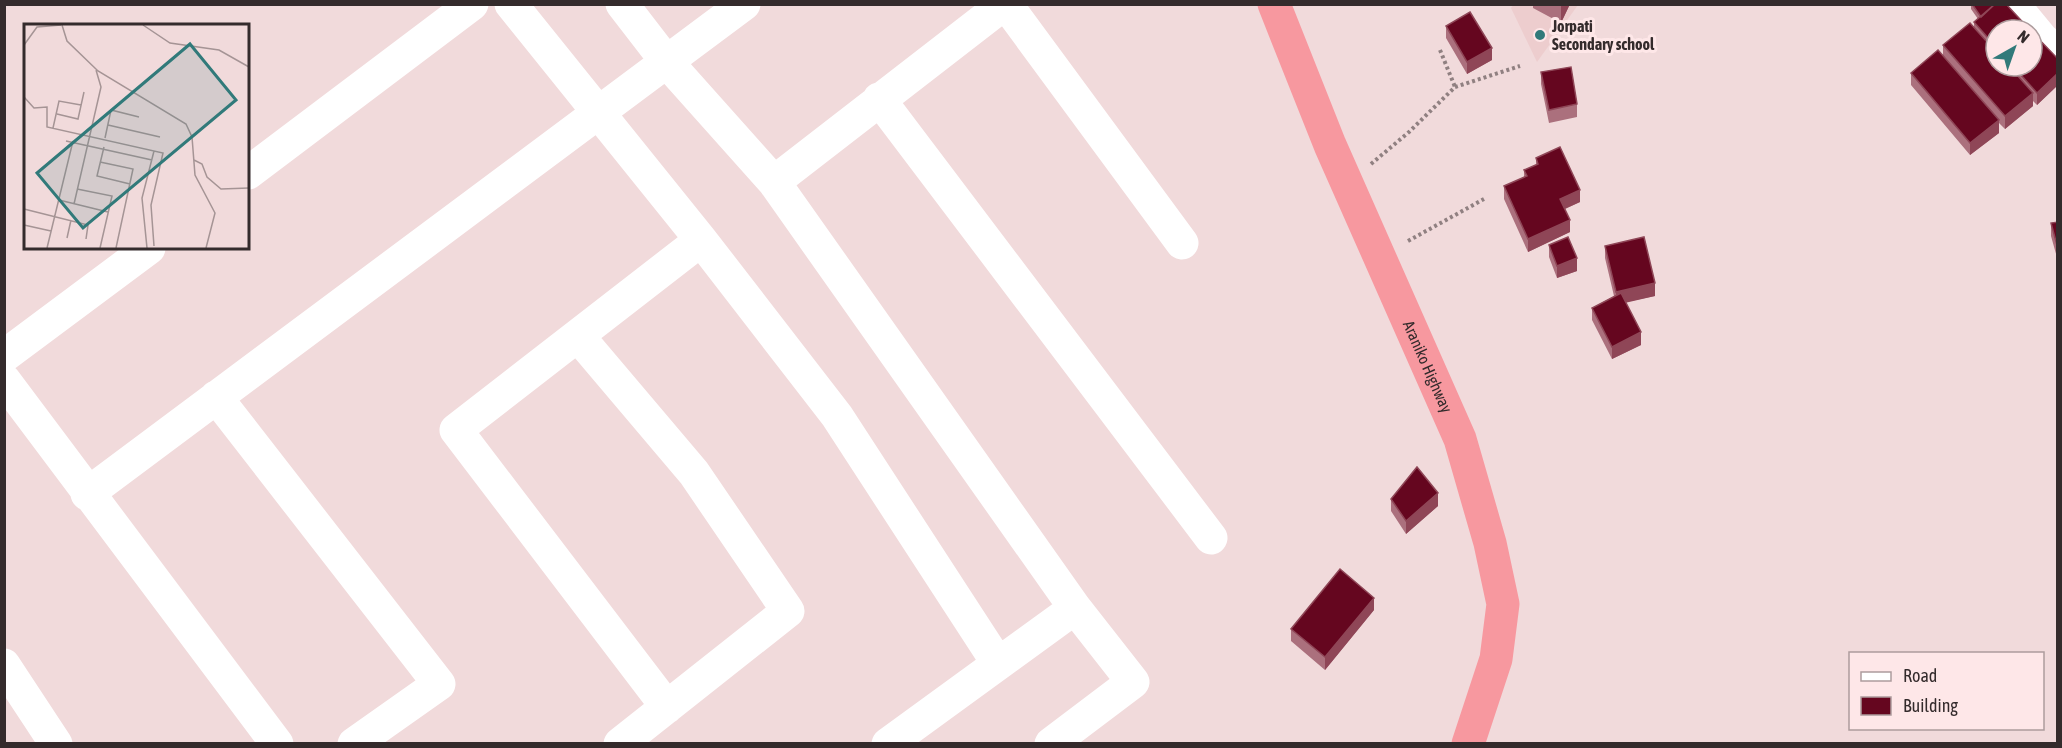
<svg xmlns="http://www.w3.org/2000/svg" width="2062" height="748" font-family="'Asap Condensed',sans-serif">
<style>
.built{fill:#edcdce}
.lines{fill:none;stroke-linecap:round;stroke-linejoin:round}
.path{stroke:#908081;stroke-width:4;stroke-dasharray:3 3;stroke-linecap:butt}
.street{stroke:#fff;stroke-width:33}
.highway{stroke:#f7989f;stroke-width:33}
.wall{fill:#ab707d}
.shaded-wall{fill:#8f4657}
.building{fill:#65061f;stroke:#8f4657;stroke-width:1.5}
.poi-dot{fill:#317a7a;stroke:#fee7e8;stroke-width:2}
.labels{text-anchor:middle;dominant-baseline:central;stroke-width:6;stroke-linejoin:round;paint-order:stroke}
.poi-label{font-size:16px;font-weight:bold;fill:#342b2c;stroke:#fee7e8;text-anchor:start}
.street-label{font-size:16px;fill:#342b2c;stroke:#fee7e8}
.inset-road{fill:none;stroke:#a59495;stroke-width:1.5}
.view{fill:#317a7a;fill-opacity:0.15;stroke:#317a7a;stroke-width:3}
.inset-edge{fill:none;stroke:#342b2c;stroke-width:3}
</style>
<rect width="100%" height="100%" fill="#f1dadb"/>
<path class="built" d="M 1514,4 L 1578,5 L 1537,62 L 1511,8 Z"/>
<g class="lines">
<path class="path" d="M 1440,50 L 1455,87
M 1371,164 L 1409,132 L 1455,87 L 1520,66
M 1408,241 L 1484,199"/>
<path class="street" d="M 511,4 L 701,240 L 837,416 L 997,662
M 622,4 L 666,61 L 774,182 L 1075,608 L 1133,682 L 1051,744
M 1006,4 L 1182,243
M 2013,4 L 2042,39 L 2058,52
M 879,99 L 1211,538
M 248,173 L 472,4
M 774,182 L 1004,4
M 578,336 L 694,473 L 788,611 L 620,744
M 4,356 L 149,248
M 4,380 L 277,744
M 216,397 L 439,684 L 354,744
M 87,494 L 744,4
M 4,665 L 56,744
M 667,707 L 456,430 L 701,240
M 888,744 L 1075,608"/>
<path class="highway" id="s1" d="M 1274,4 L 1330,145 L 1460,439 L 1490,543 L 1503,604 L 1496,659 L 1468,744"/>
</g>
<path class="wall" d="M 1533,4 L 1570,4 L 1561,23 L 1533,8 Z
M 1971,4 L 2006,4 L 1996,30 L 1996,66 L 2032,66 L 2058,59 L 2058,85 L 2037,105 L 2033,101 L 2033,106 L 2005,129 L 1999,123 L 1999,133 L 1970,155 L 1911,85 L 1911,73 L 1943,56 L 1943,45 L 1974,27 L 1974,22 L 1978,19 L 1971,9 Z
M 1446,26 L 1492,60 L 1467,74 L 1446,38 Z
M 1541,72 L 1577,104 L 1577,117 L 1549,123 L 1541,84 Z
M 1536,158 L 1580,202 L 1565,209 L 1570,232 L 1528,252 L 1504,199 L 1504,186 L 1524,177 L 1524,170 L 1536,165 Z
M 2058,222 L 2058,261 L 2051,236 L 2051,223 Z
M 1549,245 L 1577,271 L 1557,278 L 1549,257 Z
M 1605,246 L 1655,296 L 1626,302 L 1641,345 L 1612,359 L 1592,320 L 1592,308 L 1614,296 L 1605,258 Z
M 1391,499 L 1438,506 L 1406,534 L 1391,511 Z
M 1374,610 L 1325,670 L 1291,641 L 1291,629 Z"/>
<path class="shaded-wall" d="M 1561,4 L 1570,4 L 1561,23 Z
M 1492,48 L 1492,60 L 1467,74 L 1467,62 Z
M 2058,73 L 2058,85 L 2037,105 L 2037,93 Z
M 2033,93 L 2033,106 L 2005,129 L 2005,116 Z
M 1999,120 L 1999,133 L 1970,155 L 1970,143 Z
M 1580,190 L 1580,202 L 1560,211 L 1560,199 Z
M 1570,220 L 1570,232 L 1528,252 L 1528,239 Z
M 1577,258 L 1577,271 L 1557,278 L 1557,266 Z
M 1655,283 L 1655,296 L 1616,305 L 1616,292 Z
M 1641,332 L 1641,345 L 1612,359 L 1612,347 Z
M 1438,493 L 1438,506 L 1406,534 L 1406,521 Z
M 1374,598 L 1374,610 L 1325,670 L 1325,657 Z"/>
<path class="building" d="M 1972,4 L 1995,4 L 1981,17 Z
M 1995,4 L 2006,4 L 2030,30 L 1996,30 L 1996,47 L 1974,22 Z
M 1470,12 L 1492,48 L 1467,62 L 1446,26 Z
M 1970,23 L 1996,52 L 1996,66 L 2009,66 L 2033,93 L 2005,116 L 1943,45 Z
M 2032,32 L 2058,59 L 2058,73 L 2037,93 L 2013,66 L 2032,66 Z
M 1938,50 L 1999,120 L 1970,143 L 1911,73 Z
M 1571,67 L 1577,104 L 1549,110 L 1541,72 Z
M 1560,147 L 1580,190 L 1560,199 L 1570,220 L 1528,239 L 1504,186 L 1527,176 L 1524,170 L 1538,164 L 1536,158 Z
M 2058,222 L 2058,249 L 2051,223 Z
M 1568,237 L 1577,258 L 1557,266 L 1549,245 Z
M 1644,237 L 1655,283 L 1616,292 L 1605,246 Z
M 1621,293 L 1641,332 L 1612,347 L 1592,308 Z
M 1417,467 L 1438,493 L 1406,521 L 1391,499 Z
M 1340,569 L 1374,598 L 1325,657 L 1291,629 Z"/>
<circle class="poi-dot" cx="1540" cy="35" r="6"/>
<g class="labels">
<g class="poi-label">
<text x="1552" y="26">Jorpati<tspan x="1552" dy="18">Secondary school</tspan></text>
</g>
<g class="street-label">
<text stroke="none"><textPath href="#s1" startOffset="394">Araniko Highway</textPath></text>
</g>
</g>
<g transform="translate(24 24)">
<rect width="225" height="225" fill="#f1dadb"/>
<path class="inset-road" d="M 38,1 L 43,17 L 74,47 L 162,100 L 168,113 L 171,151 L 191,189 L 182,224M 119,1 L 146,19 L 195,26 L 225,43M 0,21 L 13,3 L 37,1M 0,73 L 10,84 L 23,83 L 23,103 L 139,129 L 127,181 L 130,222M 33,90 L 54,95 L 60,68M 84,101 L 136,113M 29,104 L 35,77 L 57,81M 81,114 L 87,86 L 115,93M 42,117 L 128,136M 80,123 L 73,152 L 106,160M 170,136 L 178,140 L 183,153 L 197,165 L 225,164M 76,138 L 109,145 L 92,224M 53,165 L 88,172 L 76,224M 35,176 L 84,188M 50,180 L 77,63 L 72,46M 0,185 L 64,201 L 62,215M 0,201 L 27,207M 43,214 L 47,196M 23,224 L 49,117M 123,224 L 118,174 L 130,127"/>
<path class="view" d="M 166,20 L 212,76 L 59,204 L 13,149 Z"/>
<rect width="225" height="225" class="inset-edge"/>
</g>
<rect width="2062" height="748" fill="none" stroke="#342b2c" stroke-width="12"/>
<rect x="1849" y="652" width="195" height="78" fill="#fee7e8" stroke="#ad9c9d" stroke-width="1.5"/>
<rect x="1861" y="672" width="30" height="9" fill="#ffffff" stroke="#ad9c9d" stroke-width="1.5"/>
<text x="1903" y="682" font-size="18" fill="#342b2c">Road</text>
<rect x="1861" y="697" width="30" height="18" fill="#65061f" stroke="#ad9c9d" stroke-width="1.5"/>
<text x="1903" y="712" font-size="18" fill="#342b2c">Building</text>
<g transform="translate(2014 48) rotate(40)"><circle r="28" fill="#fee7e8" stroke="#ad9c9d" stroke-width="1.5"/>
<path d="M0-4.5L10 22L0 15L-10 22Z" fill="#317a7a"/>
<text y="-9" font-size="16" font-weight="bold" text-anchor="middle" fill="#342b2c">N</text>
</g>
</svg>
